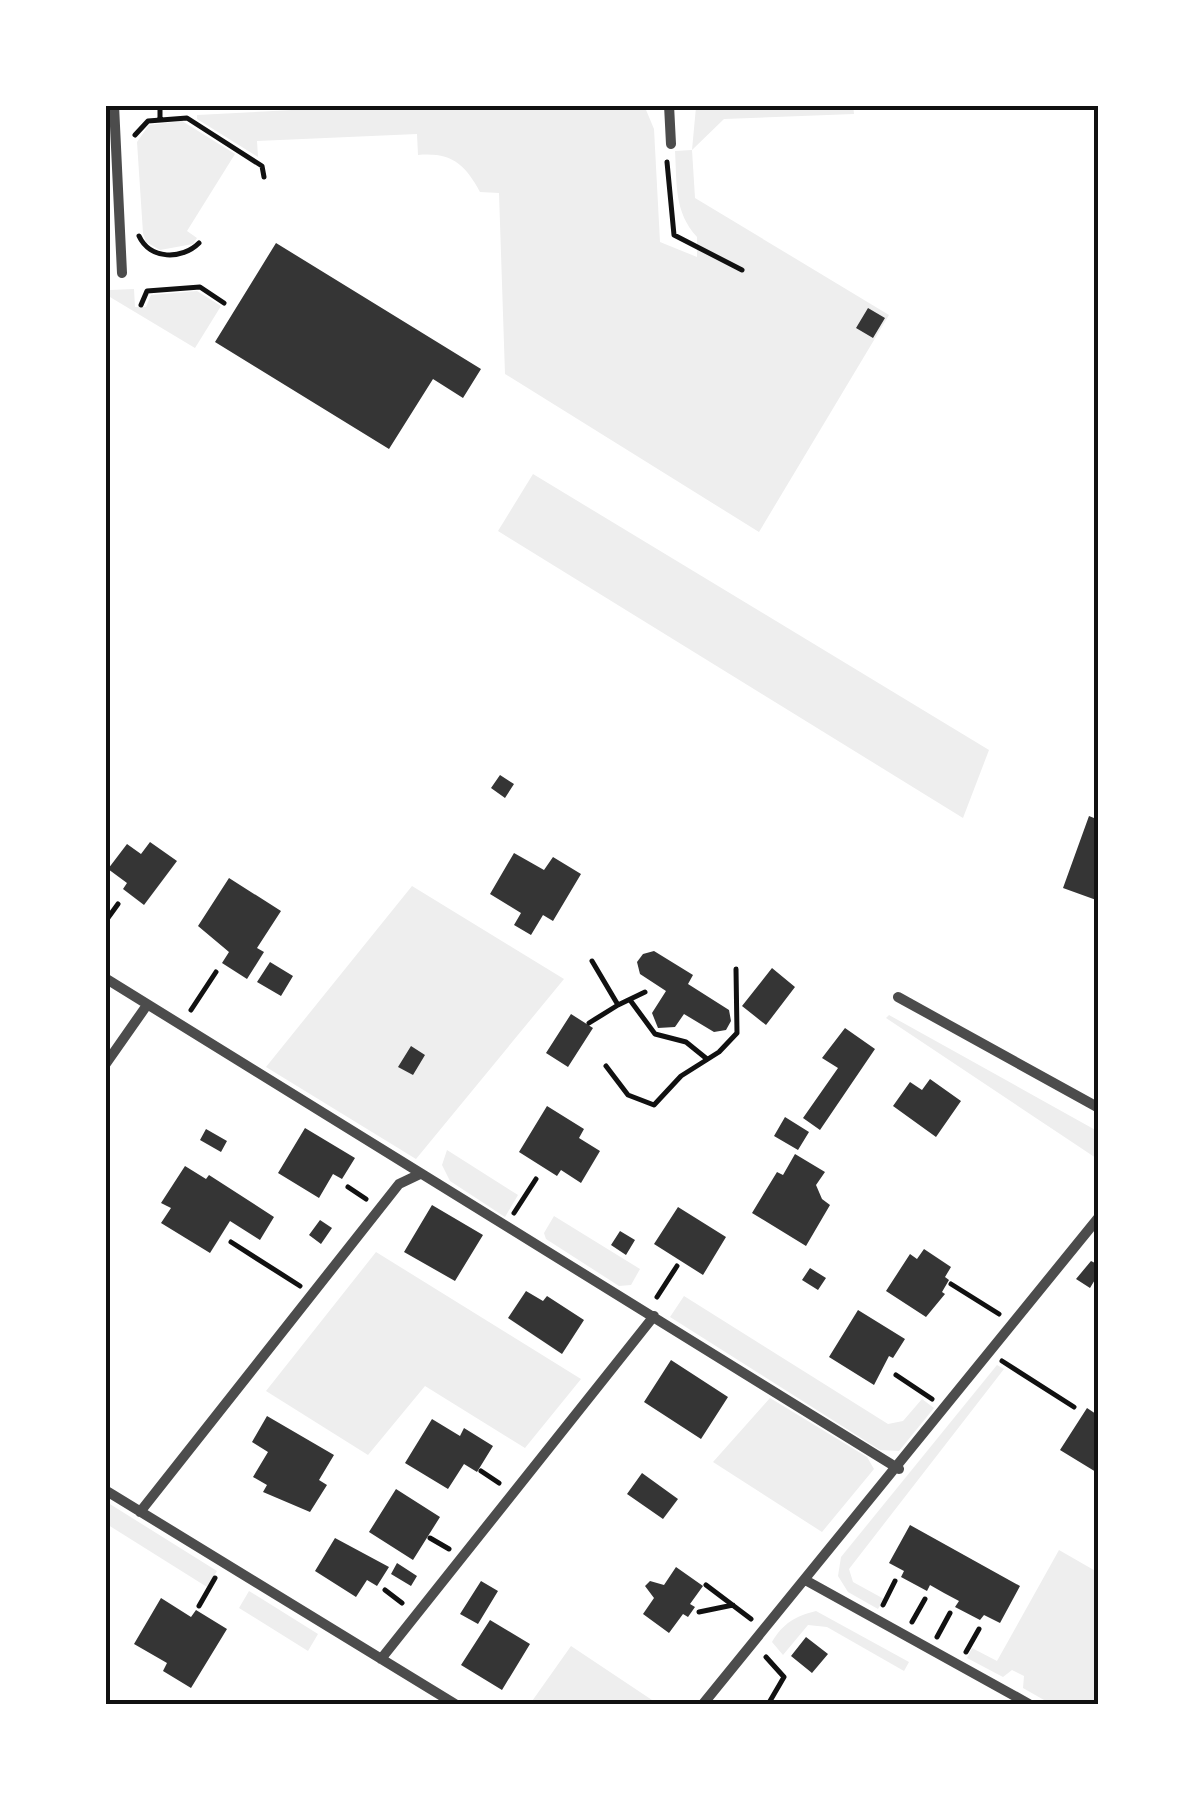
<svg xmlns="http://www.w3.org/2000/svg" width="1204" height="1809" font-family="'Varela Round',sans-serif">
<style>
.green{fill:#eee}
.building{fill:#353535}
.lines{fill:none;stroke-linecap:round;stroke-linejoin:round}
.path{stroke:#111;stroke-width:5}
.minor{stroke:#4c4c4c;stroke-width:10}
.neatline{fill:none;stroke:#111;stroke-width:4}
</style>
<rect width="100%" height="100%" fill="#fff"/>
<path class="green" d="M 389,105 L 644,105 L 654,129 L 660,242 L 697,257 L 697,237 C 674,212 677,184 675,151 L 692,150 L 696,107 L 853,105 L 854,114 L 724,119 L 692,150 L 695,198 L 889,315 L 759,532 L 505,374 L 499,193 L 480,192 C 465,164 451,152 418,155 L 417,134 L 257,141 L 258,157 L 197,119 L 197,115 Z
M 182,121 L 235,154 L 187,231 L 197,238 L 193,244 L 160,250 L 146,242 L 143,233 L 137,142 L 149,125 Z
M 105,271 L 110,290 L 134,289 L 135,307 L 146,307 L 151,295 L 197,291 L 221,306 L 195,348 L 105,294 Z
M 533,474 L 989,750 L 963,818 L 498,531 Z
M 412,886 L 564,979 L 416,1159 L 266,1067 Z
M 889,1015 L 1099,1132 L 1099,1160 L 886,1018 Z
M 447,1150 L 518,1195 L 505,1217 L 450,1181 L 442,1165 Z
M 554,1216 L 640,1269 L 631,1285 L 619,1286 L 546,1239 L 544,1233 Z
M 376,1252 L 581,1379 L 525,1448 L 425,1386 L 368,1455 L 266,1391 Z
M 684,1296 L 888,1424 L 903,1421 L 922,1399 L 934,1408 L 899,1451 L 880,1450 L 670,1317 Z
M 997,1365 L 1004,1369 L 849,1569 L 853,1582 L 884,1599 L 878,1609 L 848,1592 L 838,1576 L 841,1557 Z
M 770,1398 L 867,1457 L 874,1469 L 822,1532 L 713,1462 Z
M 105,1501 L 217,1571 L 207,1587 L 105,1523 Z
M 1059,1550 L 1099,1573 L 1099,1704 L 1051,1704 L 1023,1688 L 1024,1676 L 1012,1670 L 1003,1677 L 967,1658 L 972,1648 L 997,1661 Z
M 249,1591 L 318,1634 L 308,1651 L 239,1608 Z
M 816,1611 L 909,1662 L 904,1671 L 827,1627 L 808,1625 L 783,1655 L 772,1642 C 783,1623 796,1616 816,1611 Z
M 571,1646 L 658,1704 L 530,1704 Z"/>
<path class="building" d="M 276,243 L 481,369 L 463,398 L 433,379 L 389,449 L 215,342 Z
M 868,308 L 885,318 L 873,338 L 856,328 Z
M 500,775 L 514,784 L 505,798 L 491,788 Z
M 1089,816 L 1099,820 L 1099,901 L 1063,888 Z
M 150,842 L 177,861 L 144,905 L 123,889 L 127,883 L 108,869 L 127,844 L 141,854 Z
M 514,853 L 544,870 L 553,857 L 581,874 L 553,921 L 543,915 L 531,935 L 514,925 L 521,913 L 490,894 Z
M 229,878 L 281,911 L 257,948 L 264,952 L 247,979 L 222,963 L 229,952 L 198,926 Z
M 654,951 L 693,975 L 688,984 L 729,1010 L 731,1021 L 726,1030 L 714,1032 L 684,1014 L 675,1027 L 658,1028 L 652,1013 L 666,991 L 640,974 L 637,962 L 643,954 Z
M 270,962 L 293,976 L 281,996 L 257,982 Z
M 772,968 L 795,987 L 766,1025 L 742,1006 Z
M 571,1014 L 593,1028 L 568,1067 L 546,1053 Z
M 845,1028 L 875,1049 L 820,1130 L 803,1118 L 838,1068 L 822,1058 Z
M 411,1046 L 425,1055 L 413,1075 L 398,1067 Z
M 930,1079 L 961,1101 L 936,1137 L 893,1106 L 910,1082 L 922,1090 Z
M 547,1106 L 584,1129 L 579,1138 L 600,1151 L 581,1183 L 561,1170 L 557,1176 L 519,1152 Z
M 785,1117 L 809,1132 L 798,1150 L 774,1136 Z
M 305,1128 L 355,1158 L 342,1179 L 333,1174 L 319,1198 L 278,1173 Z
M 206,1129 L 227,1141 L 221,1152 L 200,1140 Z
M 795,1154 L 825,1172 L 816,1185 L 822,1199 L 830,1205 L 806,1246 L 752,1213 L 777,1172 L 783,1175 Z
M 185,1166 L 206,1179 L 209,1175 L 274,1217 L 260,1240 L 230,1221 L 210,1253 L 161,1223 L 171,1208 L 161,1203 Z
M 432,1205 L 483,1235 L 455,1281 L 404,1252 Z
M 678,1207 L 726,1237 L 703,1275 L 654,1244 Z
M 320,1220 L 332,1228 L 321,1244 L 309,1235 Z
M 620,1231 L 635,1240 L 626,1255 L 611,1245 Z
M 924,1249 L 951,1267 L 945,1277 L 949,1280 L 942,1292 L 945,1294 L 926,1317 L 886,1291 L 910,1254 L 917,1259 Z
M 1091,1261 L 1099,1265 L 1099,1273 L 1090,1288 L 1076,1279 Z
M 810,1268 L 826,1278 L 818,1290 L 802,1280 Z
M 526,1291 L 543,1301 L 547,1296 L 584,1320 L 562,1354 L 508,1318 Z
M 858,1310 L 905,1339 L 893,1358 L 889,1356 L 874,1385 L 829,1357 Z
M 671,1360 L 728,1397 L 701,1439 L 644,1402 Z
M 1087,1408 L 1099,1416 L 1096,1472 L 1060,1450 Z
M 267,1416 L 334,1455 L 319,1480 L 327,1485 L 310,1512 L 263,1492 L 267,1485 L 253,1477 L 268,1452 L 252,1442 Z
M 432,1419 L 460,1436 L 464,1428 L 493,1446 L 477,1472 L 464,1464 L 448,1489 L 405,1463 Z
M 642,1473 L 678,1499 L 663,1519 L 627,1494 Z
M 396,1489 L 440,1517 L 413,1560 L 369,1532 Z
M 910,1525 L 1020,1586 L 1000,1623 L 984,1615 L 980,1620 L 955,1607 L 959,1601 L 944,1593 L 930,1585 L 927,1591 L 901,1577 L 904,1571 L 889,1563 Z
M 335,1538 L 389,1567 L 377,1586 L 367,1580 L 356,1597 L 315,1571 Z
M 397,1563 L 417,1576 L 411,1586 L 391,1574 Z
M 676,1567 L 703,1586 L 690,1604 L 695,1607 L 688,1617 L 683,1614 L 669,1633 L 643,1614 L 654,1598 L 645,1586 L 650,1581 L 664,1585 Z
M 481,1581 L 498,1591 L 478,1624 L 460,1614 Z
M 161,1598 L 191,1617 L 196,1610 L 227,1629 L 191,1688 L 163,1671 L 167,1663 L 134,1644 Z
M 490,1620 L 530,1644 L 502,1690 L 461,1665 Z
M 806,1637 L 828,1654 L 812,1673 L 791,1656 Z"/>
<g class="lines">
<path class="path" d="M 160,105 L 160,118
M 135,135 L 148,121 L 187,118 L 262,166 L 264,177
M 667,162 L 674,235 L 742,270
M 139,236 C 150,260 182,260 199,243
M 141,305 L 147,291 L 200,287 L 224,303
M 105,922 L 118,904
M 630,1000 L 655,1034 L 686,1042 L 707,1059
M 618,1005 L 645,992
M 191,1010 L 216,972
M 589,1023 L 618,1005 L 592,961
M 606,1066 L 628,1095 L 654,1105 L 681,1076 L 719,1052 L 737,1033 L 736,969
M 348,1187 L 366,1199
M 514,1213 L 536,1179
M 231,1242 L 300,1286
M 951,1284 L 999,1314
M 657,1297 L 677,1266
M 1002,1361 L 1074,1407
M 896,1375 L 932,1399
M 481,1471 L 499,1483
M 430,1538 L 449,1549
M 706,1585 L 751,1619
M 385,1590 L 402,1603
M 883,1605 L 895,1581
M 199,1606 L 215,1578
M 699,1612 L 733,1605
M 912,1622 L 925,1599
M 937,1637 L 950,1613
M 966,1652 L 979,1629
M 766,1657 L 784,1677 L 770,1701"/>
<path class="minor" d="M 114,105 L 122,273
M 669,105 L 671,144
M 105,978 L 899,1469
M 898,997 L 1099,1108
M 105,1065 L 147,1005
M 105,1490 L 455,1704
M 140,1512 L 399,1184 L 420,1174
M 807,1581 L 1029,1704
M 381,1659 L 654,1316
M 703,1704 L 1099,1217"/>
</g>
<rect width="1204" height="1809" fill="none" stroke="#ffffff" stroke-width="215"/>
<rect x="108" y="108" width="988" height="1594" class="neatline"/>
</svg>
